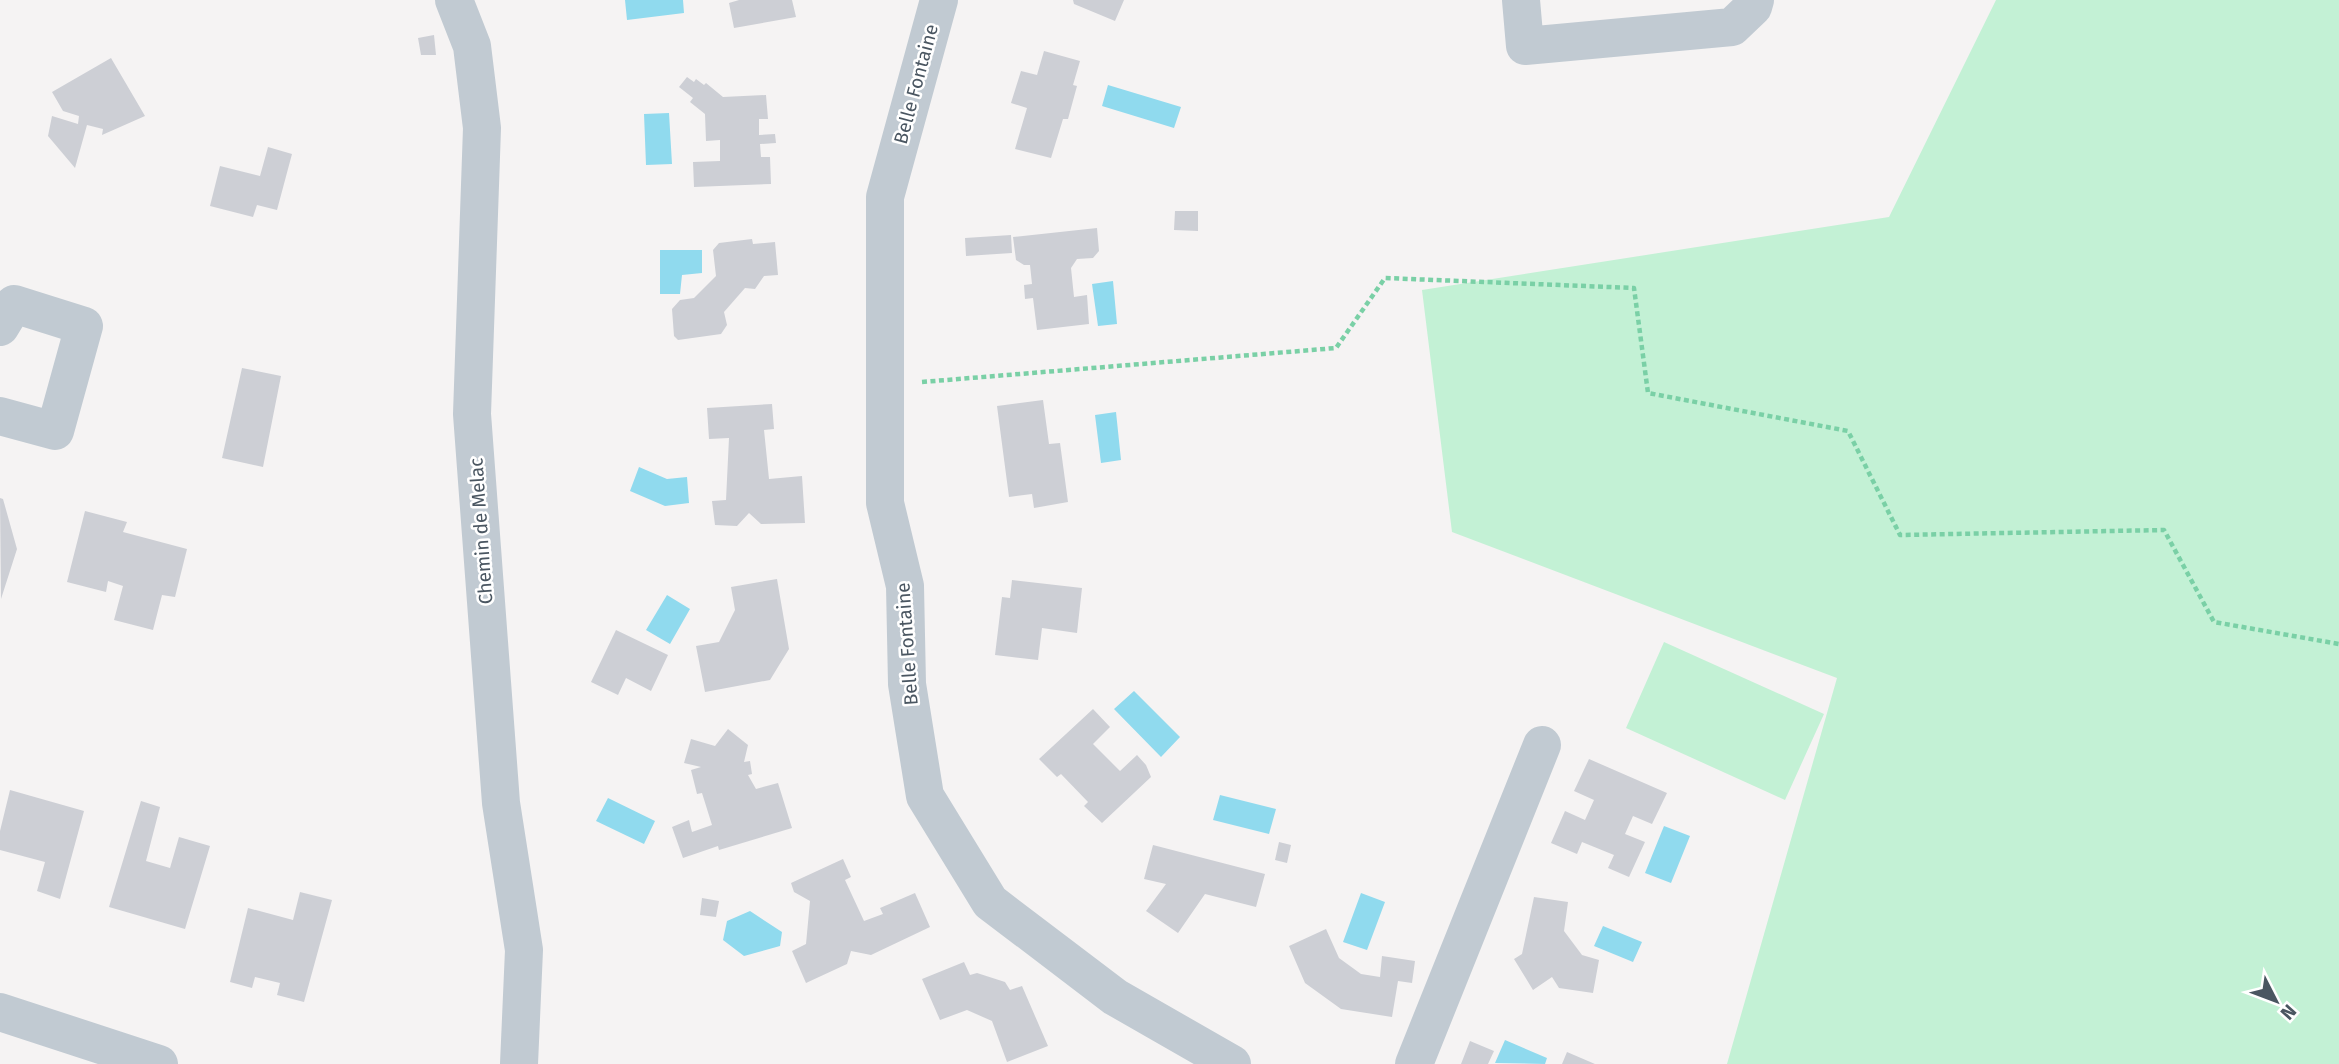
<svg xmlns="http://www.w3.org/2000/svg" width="2339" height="1064" font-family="'Fira Sans',sans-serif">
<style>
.green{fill:#c3f1d5}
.water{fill:#90daee}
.building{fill:#cdcfd5}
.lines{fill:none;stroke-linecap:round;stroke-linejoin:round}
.path{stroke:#7ad0a6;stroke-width:4.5;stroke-dasharray:5 3.5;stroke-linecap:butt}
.minor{stroke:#c1cad2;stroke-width:38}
.labels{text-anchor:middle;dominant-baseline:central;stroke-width:5;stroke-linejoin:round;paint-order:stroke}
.street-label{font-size:19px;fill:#4a5661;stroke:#fff}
</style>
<rect width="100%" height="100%" fill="#f5f3f3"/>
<path class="green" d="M 1996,0 L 2339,0 L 2339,1064 L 1727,1064 L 1837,678 L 1452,532 L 1422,290 L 1889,217 Z
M 1664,642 L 1824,714 L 1785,800 L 1626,728 Z"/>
<path class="water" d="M 625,0 L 683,0 L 684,13 L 627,20 Z
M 1108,85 L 1181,107 L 1174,128 L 1102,106 Z
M 669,113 L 672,164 L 646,165 L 644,114 Z
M 660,250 L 702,250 L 702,273 L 682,275 L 680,294 L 660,294 Z
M 1113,281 L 1117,324 L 1098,326 L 1092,284 Z
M 1116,412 L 1121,460 L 1101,463 L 1095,415 Z
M 639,467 L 667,479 L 687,477 L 689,503 L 665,506 L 630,491 Z
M 667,595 L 690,609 L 670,644 L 646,630 Z
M 1134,691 L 1180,737 L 1161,757 L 1114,709 Z
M 1220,795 L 1276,809 L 1269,834 L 1213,820 Z
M 608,798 L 655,821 L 644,844 L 596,821 Z
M 1664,826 L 1690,836 L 1671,883 L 1645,873 Z
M 1361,893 L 1385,902 L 1367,950 L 1343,942 Z
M 750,911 L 782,932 L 780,946 L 744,956 L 723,940 L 727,921 Z
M 1603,926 L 1642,942 L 1633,962 L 1594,946 Z
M 1505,1040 L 1547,1058 L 1545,1064 L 1495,1063 Z"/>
<path class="building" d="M 739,0 L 792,0 L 796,17 L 734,28 L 729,3 Z
M 1073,0 L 1124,0 L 1115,21 L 1074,4 Z
M 434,35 L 436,55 L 421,55 L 418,38 Z
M 1044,51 L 1080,61 L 1073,85 L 1077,86 L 1068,119 L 1063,119 L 1051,158 L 1015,149 L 1027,108 L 1011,103 L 1021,71 L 1037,75 Z
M 111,58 L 145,116 L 102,135 L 103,129 L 87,125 L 75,168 L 48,136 L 52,116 L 78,124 L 79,116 L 63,111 L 52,92 Z
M 687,77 L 694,82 L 696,79 L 704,85 L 706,83 L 723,97 L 766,95 L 768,119 L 759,119 L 759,135 L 775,134 L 776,143 L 760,144 L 761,157 L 770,157 L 771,184 L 694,187 L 693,162 L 720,161 L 720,140 L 706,141 L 705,114 L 690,102 L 693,98 L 679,87 Z
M 268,147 L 292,154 L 277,210 L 257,205 L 253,217 L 210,206 L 220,166 L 260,176 Z
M 1175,211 L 1198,211 L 1198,231 L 1174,230 Z
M 1097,228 L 1099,251 L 1093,258 L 1077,259 L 1071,268 L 1074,297 L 1087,295 L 1089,324 L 1037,330 L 1033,298 L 1025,299 L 1024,285 L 1032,284 L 1030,265 L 1024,265 L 1016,260 L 1013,237 Z
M 1011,235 L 1012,253 L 966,256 L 965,238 Z
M 752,239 L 753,244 L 775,242 L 778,275 L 764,276 L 755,289 L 745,288 L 724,312 L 727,325 L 721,334 L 678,340 L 674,336 L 672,309 L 680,300 L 694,298 L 716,276 L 713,250 L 719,243 Z
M 242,368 L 281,376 L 263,467 L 222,458 Z
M 1043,400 L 1049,444 L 1060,443 L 1068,502 L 1034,508 L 1032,494 L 1009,497 L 997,406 Z
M 772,404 L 774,429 L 764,430 L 769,479 L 802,476 L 805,523 L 761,524 L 749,513 L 737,526 L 715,525 L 712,501 L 726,500 L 729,438 L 709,439 L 707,408 Z
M 0,498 L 3,499 L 17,549 L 1,599 Z
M 85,511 L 127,522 L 123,532 L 187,549 L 175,597 L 162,595 L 153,630 L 114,620 L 123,586 L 108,581 L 106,592 L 67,582 Z
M 777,579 L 789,649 L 770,680 L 705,692 L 696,646 L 719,642 L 735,610 L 731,587 Z
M 1012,580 L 1082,588 L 1077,633 L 1042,628 L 1038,660 L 995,655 L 1002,597 L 1010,598 Z
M 616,630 L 668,655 L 651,691 L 626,678 L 618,695 L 591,682 Z
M 1093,709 L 1110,727 L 1093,744 L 1120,771 L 1137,755 L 1146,765 L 1151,777 L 1102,823 L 1084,806 L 1088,802 L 1061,774 L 1057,777 L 1039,759 Z
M 728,729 L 748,745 L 744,762 L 750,761 L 752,774 L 748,775 L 756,789 L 778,783 L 792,828 L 719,850 L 718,846 L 683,858 L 672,827 L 689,820 L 692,832 L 712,825 L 702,793 L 697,794 L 691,770 L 701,767 L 684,763 L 691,739 L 715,746 Z
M 1589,759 L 1667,793 L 1652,824 L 1633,816 L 1625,834 L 1645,842 L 1629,877 L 1608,868 L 1614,855 L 1582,842 L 1577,854 L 1551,843 L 1565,811 L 1585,820 L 1594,800 L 1574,791 Z
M 10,790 L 84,811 L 60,899 L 37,891 L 45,862 L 0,850 L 0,831 Z
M 141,801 L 160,807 L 146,861 L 170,868 L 179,837 L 210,846 L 185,929 L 109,907 Z
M 1279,842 L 1291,845 L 1287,863 L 1275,860 Z
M 1153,845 L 1265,874 L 1256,907 L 1205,894 L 1178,933 L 1146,911 L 1166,884 L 1144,879 Z
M 843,859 L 851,877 L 845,880 L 864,921 L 883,914 L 880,908 L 915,893 L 930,927 L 871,955 L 851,951 L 847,964 L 806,983 L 792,951 L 806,944 L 810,901 L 794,892 L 791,883 Z
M 300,892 L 332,900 L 304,1002 L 277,995 L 280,983 L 255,977 L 252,988 L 230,982 L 248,908 L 293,920 Z
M 1534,897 L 1568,902 L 1564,931 L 1582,955 L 1599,960 L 1593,993 L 1559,988 L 1552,977 L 1533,990 L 1514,959 L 1522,954 Z
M 702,898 L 719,901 L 716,917 L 700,915 Z
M 1326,929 L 1339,958 L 1361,974 L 1380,977 L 1382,956 L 1415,961 L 1412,983 L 1398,981 L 1392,1017 L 1341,1009 L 1305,983 L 1289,946 Z
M 964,962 L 970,975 L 977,973 L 1005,982 L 1010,990 L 1022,986 L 1048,1046 L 1007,1062 L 992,1021 L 967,1010 L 940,1020 L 922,979 Z
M 1470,1041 L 1494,1051 L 1488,1064 L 1461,1064 Z
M 1567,1052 L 1595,1064 L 1562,1064 Z"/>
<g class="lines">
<path class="path" d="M 922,382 L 1336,348 L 1385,278 L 1634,288 L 1648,393 L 1848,431 L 1900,535 L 2164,530 L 2214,622 L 2339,644"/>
<path class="minor" d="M 454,0 L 472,46 L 482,128 L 472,414 L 501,803 L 524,950 L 519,1064
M 939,0 L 885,197 L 885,503 L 905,586 L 907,684 L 925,796 L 990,902 L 1115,997 L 1232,1064
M 1521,0 L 1525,46 L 1732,27 L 1753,7 L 1755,0
M 0,327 L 14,304 L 84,326 L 55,431 L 0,416
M 0,1012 L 159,1064
M 1414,1064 L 1542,745"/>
</g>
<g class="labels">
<g class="street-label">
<text transform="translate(916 84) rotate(-75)">Belle Fontaine</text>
<text transform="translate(481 531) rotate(-94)">Chemin de Melac</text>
<text transform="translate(907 644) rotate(-94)">Belle Fontaine</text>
</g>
</g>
<g transform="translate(2276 1001) rotate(132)" stroke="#ffffff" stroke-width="5" paint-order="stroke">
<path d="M0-5L12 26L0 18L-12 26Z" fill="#4a5661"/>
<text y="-10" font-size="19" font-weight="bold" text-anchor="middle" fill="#4a5661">N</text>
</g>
</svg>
